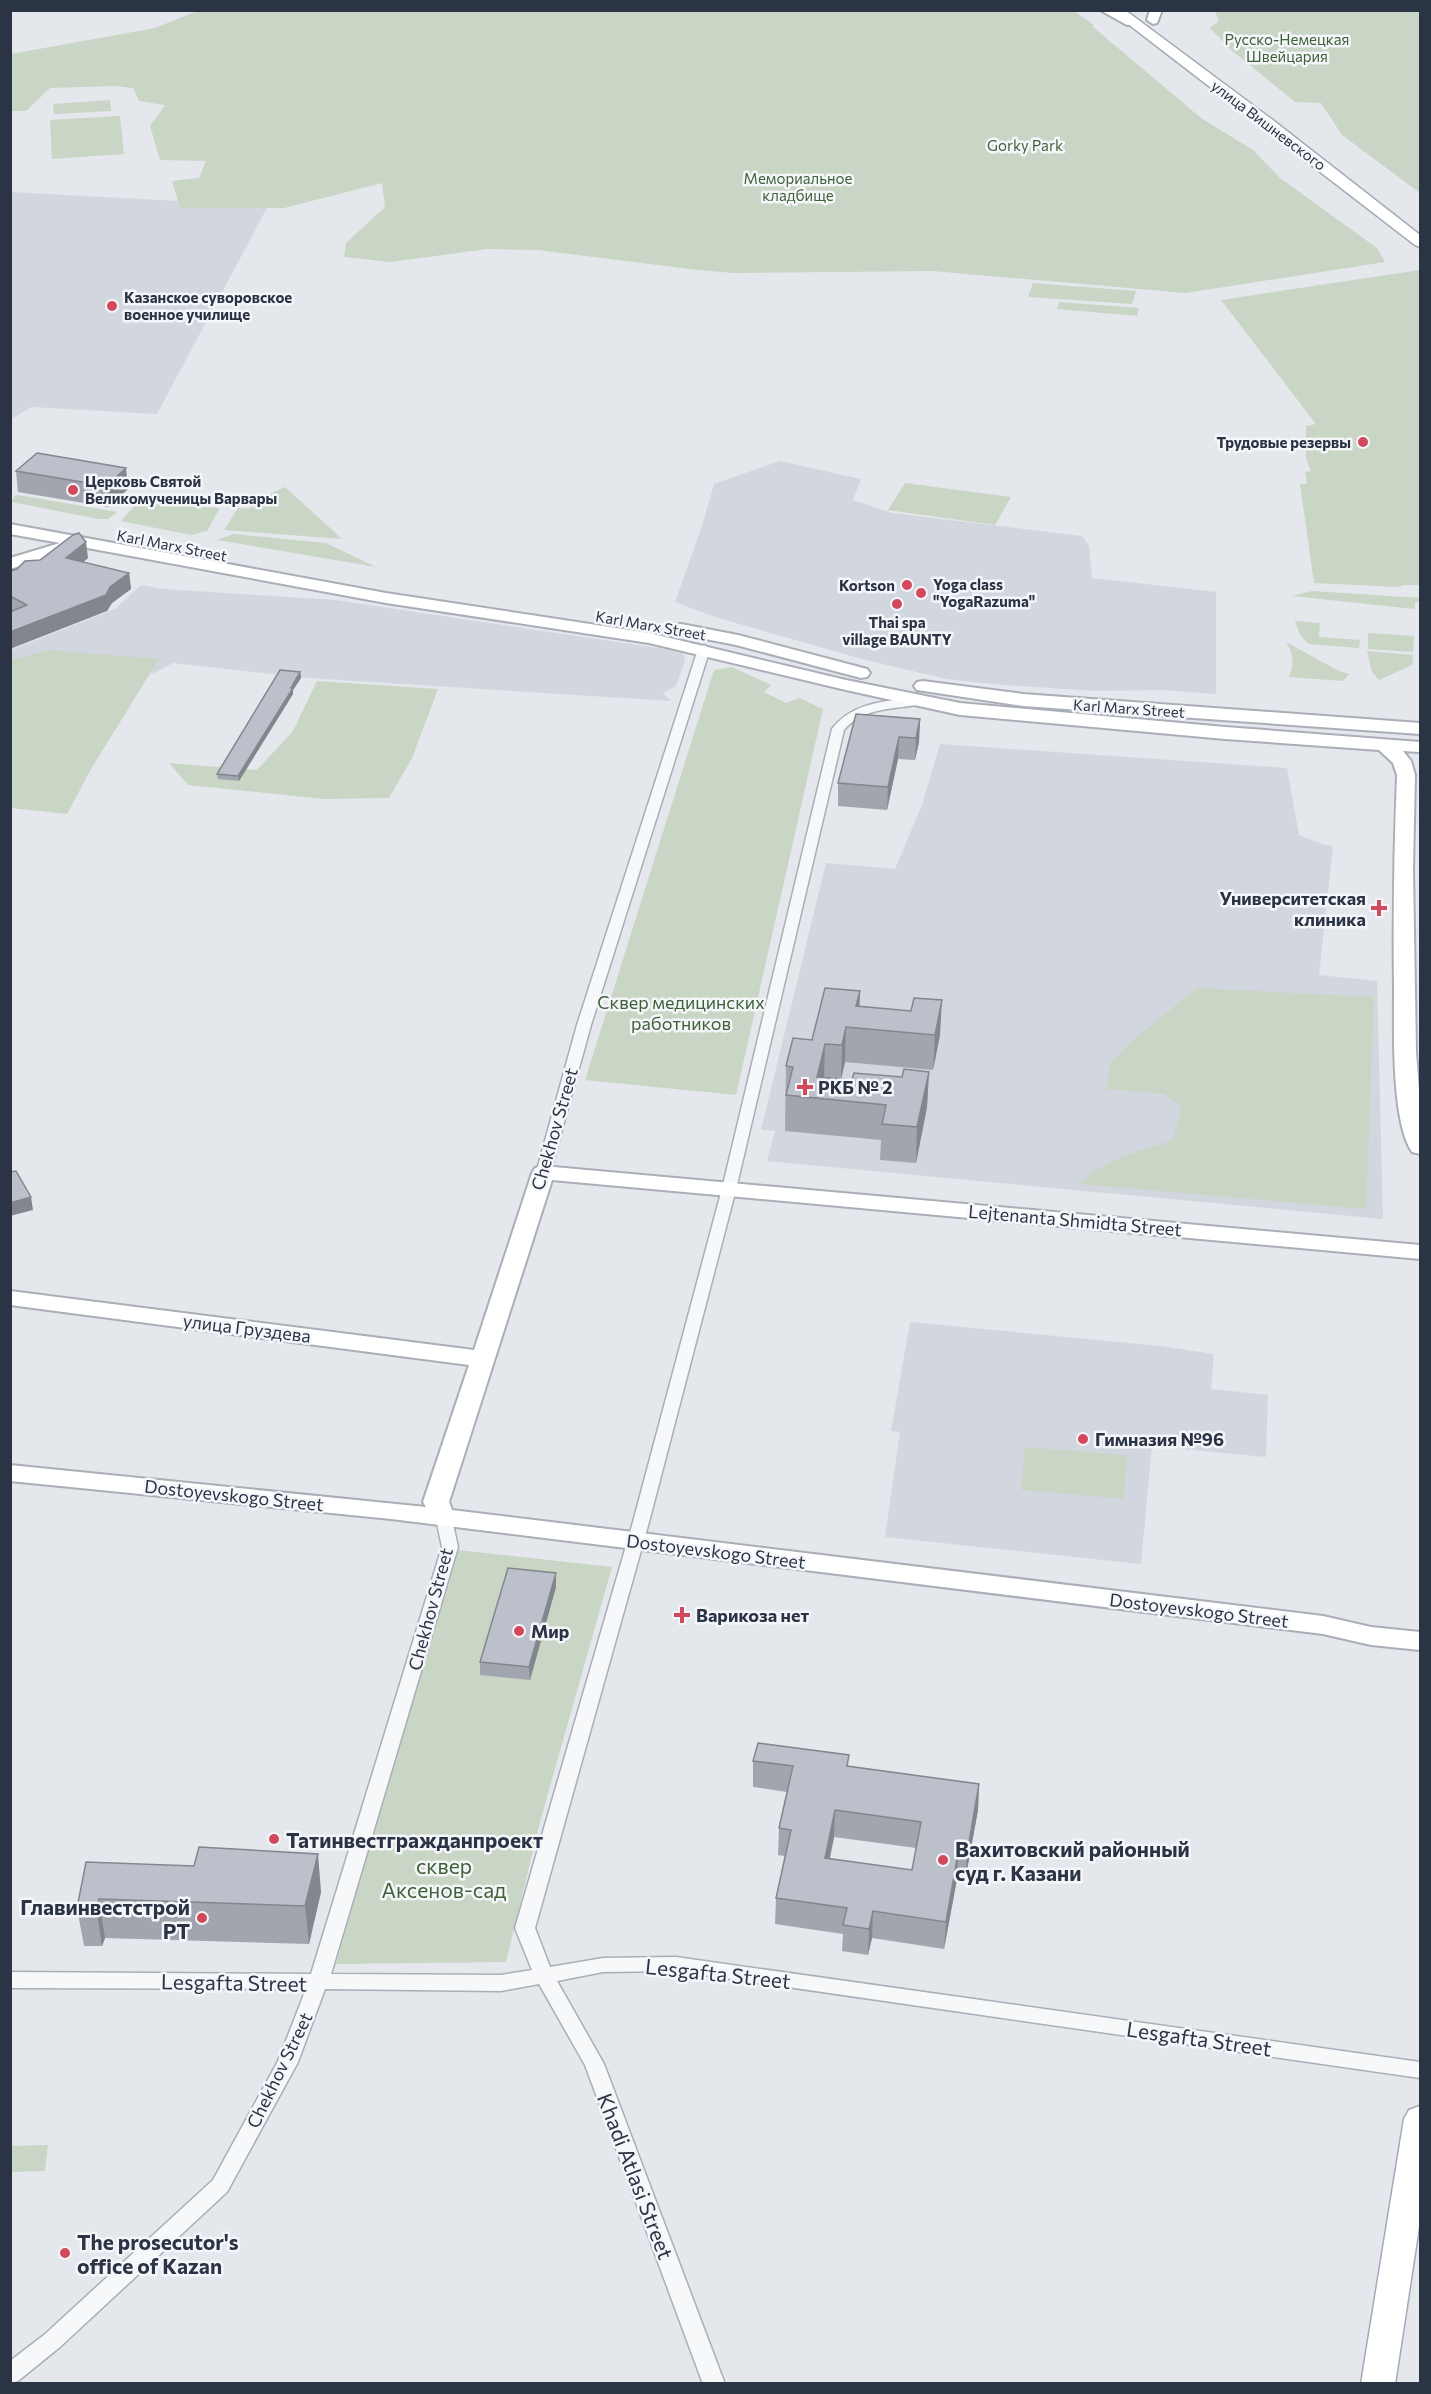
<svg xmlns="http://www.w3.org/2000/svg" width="1431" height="2394" font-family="Commissioner,sans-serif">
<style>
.built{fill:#d2d6de}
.green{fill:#c9d6c5}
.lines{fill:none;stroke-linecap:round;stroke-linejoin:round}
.street-casing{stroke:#a9aeb7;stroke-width:3}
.secondary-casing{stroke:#a9aeb7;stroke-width:4}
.primary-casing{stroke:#a3abb8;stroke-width:3}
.street{fill:#f7f8fa;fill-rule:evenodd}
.secondary{fill:#fff;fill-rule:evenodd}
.primary{fill:#fff;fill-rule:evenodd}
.wall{fill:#a1a5ae;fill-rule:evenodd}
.shaded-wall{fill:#83868d}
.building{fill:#bbc0ca;stroke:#83868d;stroke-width:1.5;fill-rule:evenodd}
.poi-dot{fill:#d1495b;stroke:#f4f6f9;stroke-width:2}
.labels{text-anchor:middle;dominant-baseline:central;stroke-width:5;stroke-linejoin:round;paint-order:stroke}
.far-park-label{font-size:15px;fill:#3f6138;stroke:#f4f6f9}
.far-street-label{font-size:15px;fill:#2b3445;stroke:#f4f6f9}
.far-poi-label{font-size:15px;font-weight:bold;fill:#2b3445;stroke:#f4f6f9;text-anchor:start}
.poi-label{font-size:18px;font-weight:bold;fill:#2b3445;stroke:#f4f6f9;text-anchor:start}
.park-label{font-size:18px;fill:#3f6138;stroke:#f4f6f9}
.street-label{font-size:18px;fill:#2b3445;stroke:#f4f6f9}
.near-poi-label{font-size:21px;font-weight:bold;fill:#2b3445;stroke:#f4f6f9;text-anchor:start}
.near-park-label{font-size:21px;fill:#3f6138;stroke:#f4f6f9}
.near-street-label{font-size:21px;fill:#2b3445;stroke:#f4f6f9}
</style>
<rect width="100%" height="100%" fill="#e4e7ec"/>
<path class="built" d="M 11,192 L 268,206 L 157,414 L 32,407 L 11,419 Z
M 780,461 L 861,479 L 853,500 L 892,513 L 1082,536 L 1089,546 L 1092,578 L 1216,592 L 1216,694 L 1161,690 L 1095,691 L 1003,685 L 946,679 L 862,659 L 715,617 L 675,602 L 703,523 L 714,484 Z
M 141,585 L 163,589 L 335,600 L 665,649 L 683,654 L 685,660 L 676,686 L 663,693 L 671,701 L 308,678 L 173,663 L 154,673 L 84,676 L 11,685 L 11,650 L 115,609 Z
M 940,744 L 1287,768 L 1299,835 L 1324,845 L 1333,846 L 1319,975 L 1377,981 L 1383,1219 L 767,1161 L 775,1131 L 761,1130 L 826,863 L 895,869 L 922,805 Z
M 910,1322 L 1160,1346 L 1214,1354 L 1211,1389 L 1268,1395 L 1266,1457 L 1152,1446 L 1141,1564 L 885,1537 L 900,1432 L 891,1431 Z"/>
<path class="green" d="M 200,10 L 1074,11 L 1094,25 L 1092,26 L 1201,118 L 1253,150 L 1280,178 L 1377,248 L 1385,262 L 1186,293 L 933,271 L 733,273 L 698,270 L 537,250 L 487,249 L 391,262 L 344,257 L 346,243 L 385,207 L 382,183 L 284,208 L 180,208 L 172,181 L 199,178 L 206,161 L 160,160 L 150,126 L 165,105 L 139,101 L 133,88 L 114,86 L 50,88 L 26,111 L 11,111 L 11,54 L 155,28 Z
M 1215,11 L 1420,11 L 1420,193 L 1342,135 L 1321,103 L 1295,102 L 1230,49 L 1210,28 L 1219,21 Z
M 110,100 L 111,111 L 54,114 L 53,104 Z
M 120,116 L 124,154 L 52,159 L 50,120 Z
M 1420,270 L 1420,585 L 1404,585 L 1399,587 L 1314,583 L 1300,484 L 1307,484 L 1305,472 L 1311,471 L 1306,458 L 1306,426 L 1316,424 L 1221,300 Z
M 1033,283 L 1136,291 L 1132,304 L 1028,297 Z
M 1059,302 L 1139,308 L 1137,316 L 1057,309 Z
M 905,483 L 1011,497 L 995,525 L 888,510 Z
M 285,487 L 342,539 L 224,530 L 238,508 L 249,509 L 253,502 Z
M 15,495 L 24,496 L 117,512 L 108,519 L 99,519 L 11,502 Z
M 137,503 L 220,508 L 207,531 L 191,535 L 121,521 Z
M 233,534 L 326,543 L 376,567 L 217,540 Z
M 1312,591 L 1420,598 L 1420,602 L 1415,602 L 1415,609 L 1405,608 L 1292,596 Z
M 1295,621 L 1320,623 L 1319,637 L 1360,640 L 1359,648 L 1309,644 L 1300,635 Z
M 1368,633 L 1414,636 L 1413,652 L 1368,649 Z
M 1286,642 L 1339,671 L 1349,674 L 1343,681 L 1289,677 C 1294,665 1294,653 1286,642 Z
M 48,650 L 159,659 L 91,769 L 67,814 L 11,808 L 11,660 Z
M 1367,651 L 1413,655 L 1412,665 L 1379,680 L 1372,672 Z
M 732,667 L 771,685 L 764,692 L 786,703 L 799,698 L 823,709 L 736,1095 L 585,1080 L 714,670 Z
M 317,681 L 438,689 L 412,758 L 389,798 L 324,799 L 188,785 L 169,763 L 257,770 L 293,731 Z
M 1197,988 L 1374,997 L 1366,1209 L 1079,1184 C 1104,1159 1140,1151 1173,1140 L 1182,1107 L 1164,1094 L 1107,1089 L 1110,1063 L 1135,1038 Z
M 1025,1447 L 1127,1455 L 1124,1499 L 1021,1490 Z
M 458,1550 L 612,1567 L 540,1822 L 506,1962 L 336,1964 L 416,1685 Z
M 48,2145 L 45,2171 L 11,2172 L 11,2146 Z"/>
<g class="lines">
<defs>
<path id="street" d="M 704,645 L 710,649 L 591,1025 L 550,1173 L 548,1176 L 538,1176 L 536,1173 L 577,1025 L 698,649 Z
M 918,697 L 922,698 L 922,704 C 894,710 865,706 844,730 L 736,1189 L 649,1522 L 535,1928 L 550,1967 L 603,1958 L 676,1957 L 1420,2062 L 1420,2078 L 676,1971 L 603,1972 L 557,1981 L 604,2064 L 725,2384 L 703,2384 L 585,2065 L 539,1984 L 501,1991 L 325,1989 L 298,2062 L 227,2192 L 60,2347 L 18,2381 L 10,2383 L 10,2361 L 44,2335 L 213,2180 L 278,2061 L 306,1989 L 10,1988 L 10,1972 L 311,1974 L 442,1547 L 436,1519 L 438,1515 L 450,1515 L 452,1519 L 458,1547 L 331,1974 L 501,1975 L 532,1970 L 515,1928 L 633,1522 L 722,1189 L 832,729 C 852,702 887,701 918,697 Z"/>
<path id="secondary" d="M 1100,10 L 1117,10 L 1137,22 L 1135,25 L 1127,25 Z
M 1150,10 L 1162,10 L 1157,23 L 1153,24 L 1147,20 Z
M 10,524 L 386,593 L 649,633 L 846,680 L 960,703 L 1225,727 L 1420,742 L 1420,752 L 1403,751 L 1411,761 L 1415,775 L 1413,869 L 1416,1052 L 1420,1102 L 1420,1154 L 1412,1152 C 1391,1121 1394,1029 1394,990 C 1393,918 1394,847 1397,775 L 1393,763 L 1379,750 L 1225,739 L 960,715 L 846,690 L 649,643 L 386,603 L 82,547 L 10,569 L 10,558 L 60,543 L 10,534 Z
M 681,624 L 738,635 L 867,669 L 870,673 L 867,677 L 861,678 L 736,645 L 675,633 L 672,629 L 675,625 Z
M 923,681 L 1023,694 L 1420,723 L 1420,734 L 1023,706 L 917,690 L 914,686 L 917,682 Z
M 543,1166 L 1420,1245 L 1420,1259 L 552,1180 L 449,1502 L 452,1510 L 1323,1616 L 1371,1627 L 1420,1632 L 1420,1650 L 1371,1645 L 1323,1634 L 391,1519 L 10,1481 L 10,1465 L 426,1507 L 423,1502 L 469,1365 L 10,1305 L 10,1291 L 474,1350 L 532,1173 L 535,1168 Z"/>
<path id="primary" d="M 1110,10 L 1125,10 L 1274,121 L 1420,235 L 1420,247 L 1415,245 Z
M 1420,2106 L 1420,2220 L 1395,2384 L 1361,2384 L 1404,2119 L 1409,2110 Z"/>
</defs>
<use href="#street" class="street-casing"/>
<use href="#secondary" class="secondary-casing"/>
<use href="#primary" class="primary-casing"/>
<use href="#street" class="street"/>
<use href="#secondary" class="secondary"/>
<use href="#primary" class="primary"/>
</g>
<path class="wall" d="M 16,471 L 128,489 L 108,507 L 18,492 Z
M 88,558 L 83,562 L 129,573 L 131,589 L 112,603 L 107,611 L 10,611 L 10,571 Z
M 300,672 L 301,678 L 293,690 L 293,694 L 239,781 L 218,779 L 217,774 Z
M 920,719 L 919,742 L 915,760 L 898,759 L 887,810 L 838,806 L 838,783 Z
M 859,1007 L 940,1035 L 933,1070 L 845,1062 L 841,1079 L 852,1080 L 902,1077 L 929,1072 L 927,1107 L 916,1163 L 880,1160 L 881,1140 L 785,1131 L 786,1066 L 812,1040 Z
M 556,1587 L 530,1680 L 480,1675 L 480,1662 Z
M 753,1761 L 849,1766 L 979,1784 L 978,1810 L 965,1881 L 957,1879 L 944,1949 L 872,1938 L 868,1955 L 842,1951 L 843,1934 L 775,1924 L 776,1898 L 785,1856 L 778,1855 L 779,1828 L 787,1792 L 753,1787 ZM 834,1837 L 916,1848 L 912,1870 L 830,1859 Z
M 86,1862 L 321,1892 L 309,1944 L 105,1938 L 102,1946 L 84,1946 L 77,1908 Z"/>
<path class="shaded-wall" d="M 126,468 L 128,489 L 108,507 L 106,486 Z
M 86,542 L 88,558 L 68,575 L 66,558 Z
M 129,573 L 131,589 L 112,603 L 107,611 L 10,649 L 10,632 L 110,587 Z
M 300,672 L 301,678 L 293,690 L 293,694 L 239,781 L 238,776 Z
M 920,719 L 919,742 L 915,760 L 916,738 Z
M 899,737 L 898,759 L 887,810 L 888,787 Z
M 860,991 L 859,1026 L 856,1006 Z
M 942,1000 L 940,1035 L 933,1070 L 935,1035 Z
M 846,1027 L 845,1062 L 841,1080 L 842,1045 Z
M 825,1044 L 824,1079 L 817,1077 Z
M 929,1072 L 927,1107 L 916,1163 L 917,1127 Z
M 31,1197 L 33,1210 L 10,1216 L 10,1203 Z
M 556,1573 L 556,1587 L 530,1680 L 529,1667 Z
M 979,1784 L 978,1810 L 965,1881 L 967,1854 Z
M 835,1810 L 834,1837 L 824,1884 L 825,1858 Z
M 958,1853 L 957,1879 L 944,1949 L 946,1922 Z
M 318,1854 L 321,1892 L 309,1944 L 305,1906 Z
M 99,1899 L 105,1938 L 102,1946 L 96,1907 Z
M 873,1911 L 872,1938 L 868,1955 L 869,1929 Z"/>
<path class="building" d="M 37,453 L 126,468 L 106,486 L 16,471 Z
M 79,533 L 86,542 L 66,558 L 129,573 L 110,587 L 106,595 L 10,632 L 10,612 L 27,605 L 10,596 L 10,571 L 17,569 L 25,561 L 40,560 L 73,535 Z
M 280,670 L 300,672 L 291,688 L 293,688 L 238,776 L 217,774 Z
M 856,714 L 920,719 L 916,738 L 899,737 L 888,787 L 838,783 Z
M 825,988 L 860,991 L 856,1006 L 911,1011 L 914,998 L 942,1000 L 935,1035 L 846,1027 L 842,1045 L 825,1044 L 817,1077 L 852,1080 L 854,1073 L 902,1077 L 904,1069 L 929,1072 L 917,1127 L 882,1124 L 886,1105 L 786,1095 L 793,1067 L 786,1066 L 793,1038 L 812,1040 Z
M 16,1171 L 31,1197 L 10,1203 L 10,1172 Z
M 508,1568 L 556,1573 L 529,1667 L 480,1662 Z
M 758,1743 L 849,1755 L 847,1766 L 979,1784 L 967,1854 L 958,1853 L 946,1922 L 873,1911 L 869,1929 L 843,1925 L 847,1908 L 776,1898 L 791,1830 L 779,1828 L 793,1766 L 753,1761 ZM 835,1810 L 921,1822 L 912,1870 L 825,1858 Z
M 199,1847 L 318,1854 L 305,1906 L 99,1899 L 96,1907 L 77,1908 L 86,1862 L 194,1866 Z"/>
<g class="poi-dot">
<circle cx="112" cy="306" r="6"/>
<circle cx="1363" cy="442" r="6"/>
<circle cx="73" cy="490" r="6"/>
<circle cx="907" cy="585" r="6"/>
<circle cx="921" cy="593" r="6"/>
<circle cx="897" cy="604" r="6"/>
<path d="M1376 899h6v6h6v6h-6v6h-6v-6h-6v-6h6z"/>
<path d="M802 1078h6v6h6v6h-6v6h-6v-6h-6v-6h6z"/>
<circle cx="1083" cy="1439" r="6"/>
<path d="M679 1606h6v6h6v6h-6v6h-6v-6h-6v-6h6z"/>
<circle cx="519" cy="1631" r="6"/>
<circle cx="274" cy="1839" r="6"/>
<circle cx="943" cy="1860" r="6"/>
<circle cx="202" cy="1918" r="6"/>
<circle cx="65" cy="2253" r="6"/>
</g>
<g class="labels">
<g class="far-park-label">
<text x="1287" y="39">Русско-Немецкая<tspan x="1287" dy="17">Швейцария</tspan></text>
<text x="1025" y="145">Gorky Park</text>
<text x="798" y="178">Мемориальное<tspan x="798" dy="17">кладбище</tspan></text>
</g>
<g class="far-street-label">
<text transform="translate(1269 125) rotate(37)">улица Вишневского</text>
<text transform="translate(172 545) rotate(11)">Karl Marx Street</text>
<text transform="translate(651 625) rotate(10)">Karl Marx Street</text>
<text transform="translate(1129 708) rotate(4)">Karl Marx Street</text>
</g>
<g class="far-poi-label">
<text x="124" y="297">Казанское суворовское<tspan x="124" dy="17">военное училище</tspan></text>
<text x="1351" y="442" text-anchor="end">Трудовые резервы</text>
<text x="85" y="481">Церковь Святой<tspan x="85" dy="17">Великомученицы Варвары</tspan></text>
<text x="933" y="584">Yoga class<tspan x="933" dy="17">"YogaRazuma"</tspan></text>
<text x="895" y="585" text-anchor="end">Kortson</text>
<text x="897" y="622" text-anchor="middle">Thai spa<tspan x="897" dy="17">village BAUNTY</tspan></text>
</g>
<g class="poi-label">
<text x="1366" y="898" text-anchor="end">Университетская<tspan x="1366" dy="21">клиника</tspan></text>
<text x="818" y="1087">РКБ № 2</text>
<text x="1095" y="1439">Гимназия №96</text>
<text x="696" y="1615">Варикоза нет</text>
<text x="531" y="1631">Мир</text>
</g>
<g class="park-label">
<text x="681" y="1002">Сквер медицинских<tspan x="681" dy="21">работников</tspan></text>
</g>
<g class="street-label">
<text transform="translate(554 1129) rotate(-74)">Chekhov Street</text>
<text transform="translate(1075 1220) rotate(5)">Lejtenanta Shmidta Street</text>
<text transform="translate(247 1328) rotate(7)">улица Груздева</text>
<text transform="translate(234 1495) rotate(6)">Dostoyevskogo Street</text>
<text transform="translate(716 1551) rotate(7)">Dostoyevskogo Street</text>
<text transform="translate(430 1609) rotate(-75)">Chekhov Street</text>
<text transform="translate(1199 1610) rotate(7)">Dostoyevskogo Street</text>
<text transform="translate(279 2070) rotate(-64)">Chekhov Street</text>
</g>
<g class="near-poi-label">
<text x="286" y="1839">Татинвестгражданпроект</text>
<text x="955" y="1848">Вахитовский районный<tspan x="955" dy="24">суд г. Казани</tspan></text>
<text x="190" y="1906" text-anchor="end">Главинвестстрой<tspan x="190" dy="24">РТ</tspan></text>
<text x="77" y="2241">The prosecutor's<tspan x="77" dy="24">office of Kazan</tspan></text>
</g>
<g class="near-park-label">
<text x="444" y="1865">сквер<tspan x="444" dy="24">Аксенов-сад</tspan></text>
</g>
<g class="near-street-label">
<text transform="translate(718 1973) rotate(6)">Lesgafta Street</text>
<text transform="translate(234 1982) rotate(1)">Lesgafta Street</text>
<text transform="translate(1199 2038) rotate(8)">Lesgafta Street</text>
<text transform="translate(636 2176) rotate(69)">Khadi Atlasi Street</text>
</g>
</g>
<rect width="1431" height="2394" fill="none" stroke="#2b3445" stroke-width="24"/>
</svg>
